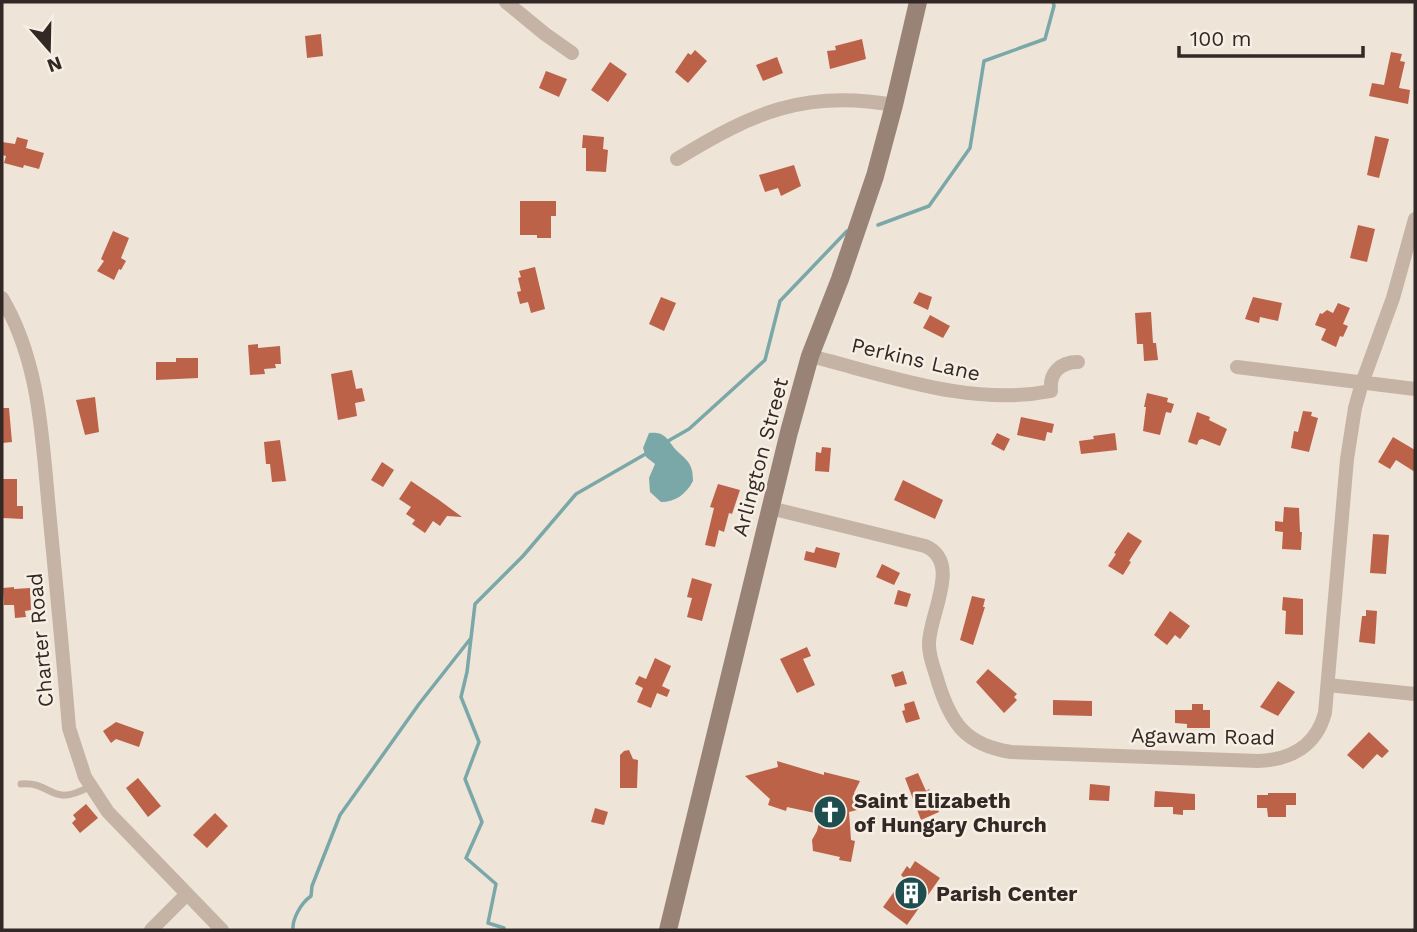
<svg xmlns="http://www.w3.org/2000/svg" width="1417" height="932" font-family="'Work Sans',sans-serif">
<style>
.water{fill:#7aa8a9}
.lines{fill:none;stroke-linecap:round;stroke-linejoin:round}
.stream{stroke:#7aa8a9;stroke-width:3.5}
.building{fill:#bc6249}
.lane{stroke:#c5b3a6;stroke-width:7}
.street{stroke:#c5b3a6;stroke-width:14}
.secondary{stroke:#998377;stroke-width:18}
.labels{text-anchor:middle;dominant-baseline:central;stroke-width:5;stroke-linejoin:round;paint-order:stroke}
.street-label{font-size:21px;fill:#322926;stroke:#f7eee4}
.poi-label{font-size:21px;font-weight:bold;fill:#322926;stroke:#f7eee4;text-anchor:start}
</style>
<rect width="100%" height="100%" fill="#efe4d8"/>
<path class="water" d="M 649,433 C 666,431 667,440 677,451 C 688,461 693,464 693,481 C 686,494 676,502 661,502 L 650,492 L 649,478 L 655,464 L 646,457 L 643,448 Z"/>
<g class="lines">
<path class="stream" d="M 878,225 L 929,206 L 970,148 L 984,61 L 1045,39 L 1054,6 L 1053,2
M 668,441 L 689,429 L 765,360 L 780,301 L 847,231
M 293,930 C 292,919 301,903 311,896 L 312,886 L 340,815 L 419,704 L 471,638
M 503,930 L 504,928 L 488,923 L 496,884 L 466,858 L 482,822 L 465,779 L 479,742 L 461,697 L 467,672 L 475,604 L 523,556 L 576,494 L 649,452"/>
</g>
<path class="building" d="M 321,34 L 323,56 L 307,58 L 305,36 Z
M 862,39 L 866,59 L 830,69 L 827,51 L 836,50 L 835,46 Z
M 695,50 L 707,61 L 688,83 L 675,72 L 688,53 L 691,55 Z
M 1391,52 L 1402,54 L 1400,61 L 1405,62 L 1399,88 L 1410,90 L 1408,104 L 1369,96 L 1372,83 L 1384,85 Z
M 777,57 L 783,73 L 763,81 L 756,65 Z
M 610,62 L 627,74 L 608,102 L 591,90 Z
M 546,71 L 567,79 L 559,97 L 539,88 Z
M 583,135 L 604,137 L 603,149 L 608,150 L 606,172 L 586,171 L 586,148 L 582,148 Z
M 1375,136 L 1389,139 L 1379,178 L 1367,175 Z
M 17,137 L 28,140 L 26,148 L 44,153 L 39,169 L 24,165 L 23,168 L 4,163 L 6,156 L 2,155 L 2,142 L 15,144 Z
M 794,165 L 801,186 L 781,196 L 778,188 L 765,192 L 759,175 Z
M 520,201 L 556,201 L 556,216 L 551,216 L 551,238 L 537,238 L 537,235 L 520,235 Z
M 1358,225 L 1375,229 L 1367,262 L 1350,258 Z
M 113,231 L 129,238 L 121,258 L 126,261 L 121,270 L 119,269 L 114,280 L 97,271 L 104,261 L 101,259 Z
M 535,267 L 545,309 L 531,313 L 528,302 L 520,304 L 517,292 L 521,291 L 518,278 L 521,277 L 519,271 Z
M 919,292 L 932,297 L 928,310 L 913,303 Z
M 661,297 L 676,303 L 664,331 L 649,324 Z
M 1253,297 L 1282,303 L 1278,321 L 1260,317 L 1259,323 L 1245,319 Z
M 1338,303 L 1350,308 L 1343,324 L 1348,326 L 1343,337 L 1340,336 L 1336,347 L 1321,340 L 1326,329 L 1315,325 L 1320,313 L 1322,314 L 1327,310 L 1333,313 Z
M 1151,312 L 1153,343 L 1156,343 L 1158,360 L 1144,361 L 1143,344 L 1137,344 L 1135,313 Z
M 930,315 L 950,326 L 943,338 L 923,328 Z
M 258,344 L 258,348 L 280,346 L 281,364 L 275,364 L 276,368 L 264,369 L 265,374 L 250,375 L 248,345 Z
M 176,358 L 198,358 L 198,378 L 156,380 L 156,362 L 176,362 Z
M 352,370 L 356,389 L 362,388 L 365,401 L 355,403 L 357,416 L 338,420 L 331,374 Z
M 1147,393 L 1168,398 L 1167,402 L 1174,404 L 1171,413 L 1166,412 L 1160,435 L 1143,431 L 1146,407 L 1144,407 Z
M 95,397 L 99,432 L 85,435 L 76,400 Z
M 2,408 L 9,408 L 12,442 L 2,443 Z
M 1303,411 L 1312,412 L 1311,416 L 1318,418 L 1309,452 L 1291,448 L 1294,431 L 1298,432 Z
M 1197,412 L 1210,417 L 1209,420 L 1227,429 L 1220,446 L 1202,439 L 1199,440 L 1197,445 L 1188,442 Z
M 1021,417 L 1054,424 L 1052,433 L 1047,432 L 1045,441 L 1017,435 Z
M 997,433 L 1010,439 L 1004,451 L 991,444 Z
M 1115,433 L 1117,450 L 1081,454 L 1079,441 L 1094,439 L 1093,436 Z
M 1393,437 L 1415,450 L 1415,472 L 1396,460 L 1390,469 L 1378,462 Z
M 280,440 L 286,481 L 272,482 L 270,464 L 266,464 L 264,442 Z
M 822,447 L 831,448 L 829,472 L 815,471 L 816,452 L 821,453 Z
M 382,462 L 394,470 L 383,487 L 371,480 Z
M 2,479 L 17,479 L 17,506 L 23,506 L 23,519 L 3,518 Z
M 903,480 L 943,500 L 935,519 L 894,500 Z
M 411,481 L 439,500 L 462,517 L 447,516 L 440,526 L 433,521 L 425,533 L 412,524 L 415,520 L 406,514 L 411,507 L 399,499 Z
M 718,484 L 740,490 L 732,514 L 729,513 L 724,532 L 719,530 L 715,547 L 705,545 L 714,508 L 710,507 Z
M 1284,507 L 1299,508 L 1300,532 L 1302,532 L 1301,550 L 1282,549 L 1283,532 L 1275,531 L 1275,521 L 1283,522 Z
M 1128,532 L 1142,541 L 1129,561 L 1131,562 L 1123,575 L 1108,566 L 1116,554 L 1114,553 Z
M 1373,534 L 1389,535 L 1386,574 L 1370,573 Z
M 816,547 L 840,553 L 836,568 L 804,560 L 806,551 L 814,553 Z
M 882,564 L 900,573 L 894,585 L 876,577 Z
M 692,578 L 712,584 L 702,621 L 687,617 L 692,598 L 687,597 Z
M 14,587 L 14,589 L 30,588 L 31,610 L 25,611 L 26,617 L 15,618 L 14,605 L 4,605 L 3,588 Z
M 898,590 L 911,594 L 907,607 L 894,604 Z
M 972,596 L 985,599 L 983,607 L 985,607 L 973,645 L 960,640 Z
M 1283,597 L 1303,599 L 1303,635 L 1285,634 L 1286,611 L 1282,610 Z
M 1366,610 L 1377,611 L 1375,644 L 1359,642 L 1362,616 L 1366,616 Z
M 1170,611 L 1190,626 L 1180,639 L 1175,635 L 1167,645 L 1154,635 Z
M 807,647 L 811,656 L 803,659 L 815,685 L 797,693 L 780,659 Z
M 655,658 L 671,666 L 662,686 L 670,690 L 667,697 L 657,693 L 651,708 L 637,702 L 643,688 L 635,684 L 639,676 L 646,679 Z
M 988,669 L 1017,694 L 1014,697 L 1017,700 L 1004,713 L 976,682 Z
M 903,671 L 907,684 L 895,687 L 891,675 Z
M 1278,681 L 1295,692 L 1278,716 L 1260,707 Z
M 1053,700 L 1092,701 L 1092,716 L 1053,715 Z
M 914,701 L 920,719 L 906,723 L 902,711 L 905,710 L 904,704 Z
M 1192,704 L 1203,704 L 1203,710 L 1210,710 L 1210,728 L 1187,728 L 1187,724 L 1175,723 L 1175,710 L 1192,710 Z
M 116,722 L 144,732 L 139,747 L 116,739 L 111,743 L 103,731 Z
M 1369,732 L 1389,751 L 1382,758 L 1377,754 L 1363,769 L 1347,755 Z
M 629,750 L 633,759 L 638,760 L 637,788 L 620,788 L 620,755 L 624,751 Z
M 777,761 L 824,775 L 824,772 L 860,781 L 854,793 L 869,807 L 849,812 L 851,840 L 855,841 L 851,862 L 839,860 L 840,857 L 813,851 L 812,840 L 817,831 L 820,818 L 814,817 L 815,813 L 787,807 L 786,811 L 768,805 L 770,799 L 745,776 L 778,767 Z
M 918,773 L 926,791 L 929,789 L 939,812 L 921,820 L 905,778 Z
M 138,778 L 161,806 L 148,817 L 126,788 Z
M 1090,784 L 1110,786 L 1109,801 L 1089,800 Z
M 1155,791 L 1195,794 L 1195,810 L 1183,810 L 1183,815 L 1173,814 L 1173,807 L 1154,807 Z
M 1268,793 L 1296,793 L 1296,805 L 1286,805 L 1286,817 L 1268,817 L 1267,808 L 1257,808 L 1257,795 L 1268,795 Z
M 86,804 L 98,818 L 80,833 L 72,823 L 76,819 L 73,815 Z
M 595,808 L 608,812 L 604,825 L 591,822 Z
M 215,813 L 228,826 L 207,848 L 193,835 Z
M 915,861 L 940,878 L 907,925 L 883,907 L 904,878 L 901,875 L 907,866 L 910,869 Z"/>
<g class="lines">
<path class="lane" d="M 21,784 C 54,781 49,809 91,786"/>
<path class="street" d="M 506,2 L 545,34 L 572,53
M 677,159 C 752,113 805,89 894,105
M 2,298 C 40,362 42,438 49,510 C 56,583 63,655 69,728 L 85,777 L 108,812 L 222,930
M 810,356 C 887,375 971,407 1051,391 C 1049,373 1060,362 1078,362
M 1237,367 L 1415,389
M 770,508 L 925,546 C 963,562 928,616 929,645 C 929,658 935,670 938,682 C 951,724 966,745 1011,752 L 1258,761 C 1291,760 1316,746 1325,713 L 1347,459 L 1355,408 L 1362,383 L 1393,298 L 1415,219
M 1328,685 L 1415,694
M 151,930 L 187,894"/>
<path class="secondary" d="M 668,930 L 789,432 L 810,356 L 840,279 L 875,176 L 894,105 L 918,2"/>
</g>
<defs>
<symbol id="church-disc" viewBox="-11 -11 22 22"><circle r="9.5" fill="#1f4e50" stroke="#f7eee4"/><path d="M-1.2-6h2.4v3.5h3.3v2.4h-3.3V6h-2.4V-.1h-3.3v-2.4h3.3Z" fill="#fff"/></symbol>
<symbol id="building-disc" viewBox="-11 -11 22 22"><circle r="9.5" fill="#1f4e50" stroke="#f7eee4"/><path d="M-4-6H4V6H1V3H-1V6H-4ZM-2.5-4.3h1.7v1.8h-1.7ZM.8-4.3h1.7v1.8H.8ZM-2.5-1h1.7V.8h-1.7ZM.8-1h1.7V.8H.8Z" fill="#fff"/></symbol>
</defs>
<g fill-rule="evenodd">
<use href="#church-disc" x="811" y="793" width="38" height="38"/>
<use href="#building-disc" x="892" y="874" width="38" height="38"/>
</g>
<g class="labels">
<g class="street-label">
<text transform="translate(916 359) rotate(13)">Perkins Lane</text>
<text transform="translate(760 457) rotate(-75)">Arlington Street</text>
<text transform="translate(40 640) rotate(-95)">Charter Road</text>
<text transform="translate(1203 736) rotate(1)">Agawam Road</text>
</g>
<g class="poi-label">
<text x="854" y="800">Saint Elizabeth<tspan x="854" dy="24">of Hungary Church</tspan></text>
<text x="936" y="893">Parish Center</text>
</g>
</g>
<rect width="1417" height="932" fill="none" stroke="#322926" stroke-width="7"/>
<g transform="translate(49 49) rotate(160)" stroke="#f7eee4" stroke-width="5" paint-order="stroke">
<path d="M0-5L12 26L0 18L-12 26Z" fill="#322926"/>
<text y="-10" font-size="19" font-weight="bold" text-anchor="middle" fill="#322926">N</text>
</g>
<path d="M1179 46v10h184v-10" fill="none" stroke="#322926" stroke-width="3.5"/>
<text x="1190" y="46" font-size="21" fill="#322926" stroke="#f7eee4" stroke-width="5" paint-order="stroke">100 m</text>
</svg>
